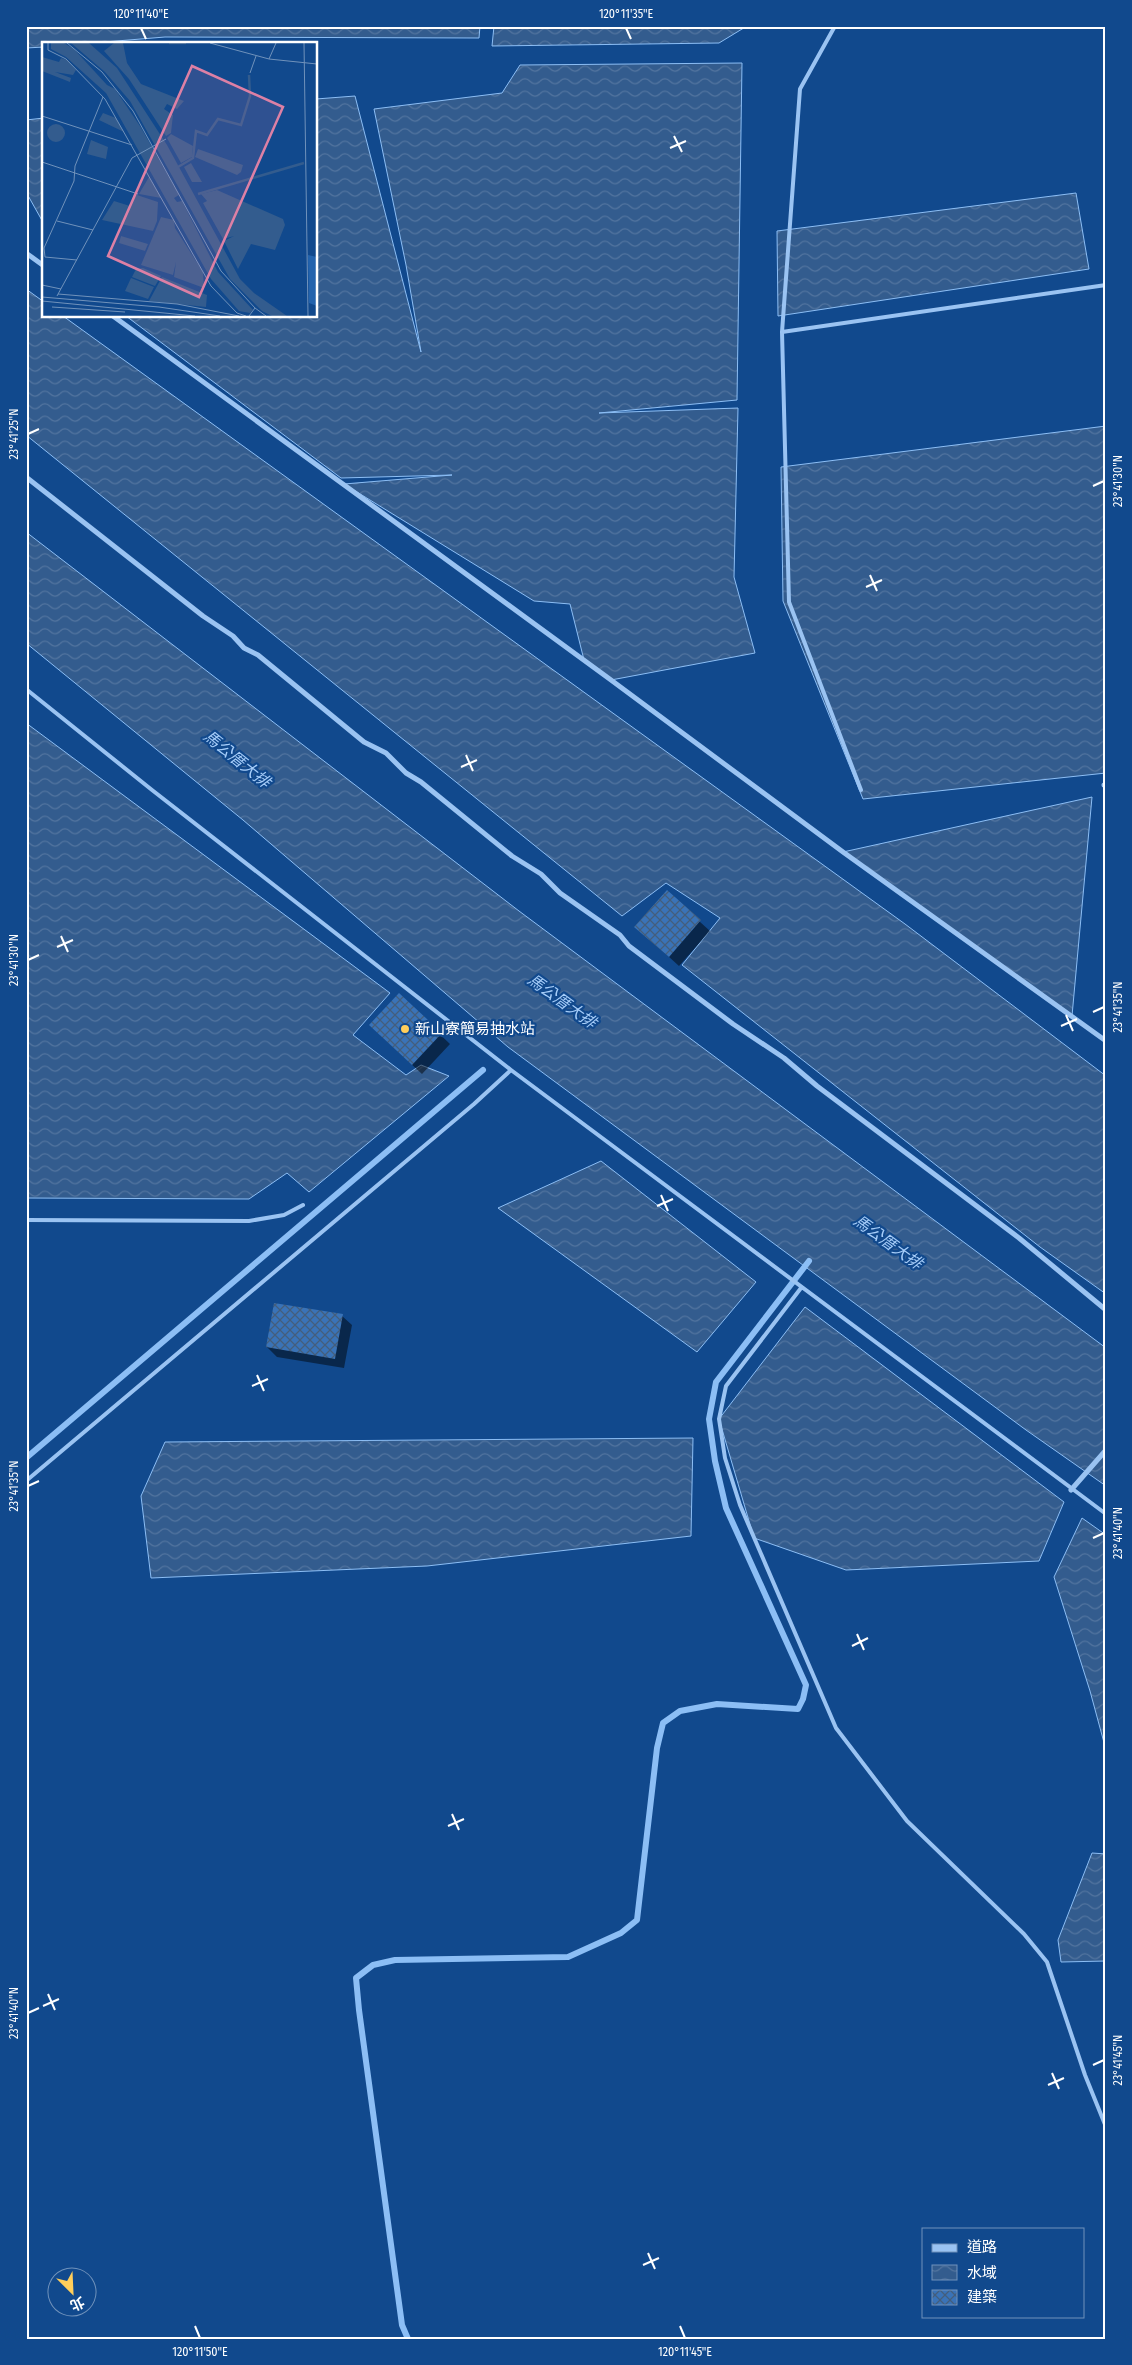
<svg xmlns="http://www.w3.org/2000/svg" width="1132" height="2365" font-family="'Fira Sans Condensed','Noto Sans TC',sans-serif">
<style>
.water{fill:url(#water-waves);stroke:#8cbef5}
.shadow{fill:#0007}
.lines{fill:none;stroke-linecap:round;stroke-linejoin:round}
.stream{stroke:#8cbef5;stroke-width:6}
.building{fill:url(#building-cross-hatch)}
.lane{stroke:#9ac3f2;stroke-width:4}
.street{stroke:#9ac3f2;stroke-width:5}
.ticks{fill:none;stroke:#fff;stroke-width:2}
.poi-dot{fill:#ffce5b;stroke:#11498d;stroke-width:2}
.labels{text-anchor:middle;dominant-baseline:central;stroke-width:4.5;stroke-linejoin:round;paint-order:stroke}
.poi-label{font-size:15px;fill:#fff;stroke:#11498d;text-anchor:start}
.water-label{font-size:16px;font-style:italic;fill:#a6cdf9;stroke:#11498d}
.inset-river{fill:none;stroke:#335c8e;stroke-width:2.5}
.inset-road{fill:none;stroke:#7092bb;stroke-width:1}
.view{fill:#dd80a5;fill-opacity:0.15;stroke:#dd80a5;stroke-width:2.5}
.inset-edge{fill:none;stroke:#fff;stroke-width:2.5}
.neatline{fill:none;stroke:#fff;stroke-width:2}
.ticks-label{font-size:12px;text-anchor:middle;fill:#fff}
</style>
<defs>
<pattern id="water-waves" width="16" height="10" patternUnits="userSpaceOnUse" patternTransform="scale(1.25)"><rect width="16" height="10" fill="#335c8e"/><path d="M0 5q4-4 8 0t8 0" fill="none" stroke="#52749f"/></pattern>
<pattern id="building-cross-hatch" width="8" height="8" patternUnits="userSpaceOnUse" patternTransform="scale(1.25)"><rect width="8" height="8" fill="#3a73b7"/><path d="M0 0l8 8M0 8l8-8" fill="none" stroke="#445e7c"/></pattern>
</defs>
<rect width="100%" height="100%" fill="#11498d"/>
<path class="water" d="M 26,26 L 480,26 L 479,38 L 165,37 L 80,44 L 44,44 L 44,47 L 26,48 Z
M 494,26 L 747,26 L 719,43 L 492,46 Z
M 742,63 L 737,400 L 599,413 L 738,408 L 734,577 L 755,653 L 611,680 L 584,660 L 570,604 L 534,601 L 344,484 L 452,475 L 341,478 L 126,316 L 316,316 L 316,99 L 355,96 L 421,352 L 406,265 L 374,109 L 502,93 L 520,65 Z
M 44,118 L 44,224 L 26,192 L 26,120 Z
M 1076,193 L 1089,269 L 778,316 L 777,231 Z
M 26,289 L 44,302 L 44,316 L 63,316 L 905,924 L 1106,1076 L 1106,1294 L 1040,1247 L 682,965 L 720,918 L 666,883 L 622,916 L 26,435 Z
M 1106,426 L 1106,773 L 863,799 L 783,601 L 781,467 Z
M 26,532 L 519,911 L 1106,1348 L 1106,1486 L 1026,1430 L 508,1047 L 243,820 L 26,643 Z
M 26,723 L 390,993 L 353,1035 L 406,1075 L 421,1065 L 449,1076 L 309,1192 L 287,1173 L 249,1199 L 26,1198 Z
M 1092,797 L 1072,1016 L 843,852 Z
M 601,1161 L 756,1282 L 697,1352 L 498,1208 Z
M 805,1307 L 1064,1502 L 1039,1561 L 846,1570 L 754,1538 L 719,1419 Z
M 693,1438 L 691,1536 L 427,1566 L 151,1578 L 141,1496 L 165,1442 Z
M 1082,1518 L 1106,1535 L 1106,1750 L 1090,1691 L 1054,1577 Z
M 1092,1853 L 1106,1854 L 1106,1961 L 1061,1962 L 1058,1940 Z"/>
<path class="shadow" d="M 667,892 L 710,931 L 679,966 L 646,936 Z
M 399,995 L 450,1044 L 422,1074 L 380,1035 Z
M 342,1316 L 352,1325 L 344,1368 L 277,1357 L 267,1347 Z"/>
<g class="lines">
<path class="stream" d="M 26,1458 L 483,1070
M 408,2339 L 402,2325 L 359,2010 L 356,1978 L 373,1965 L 395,1960 L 568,1957 L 621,1933 L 637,1920 L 657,1748 L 663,1723 L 680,1711 L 717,1704 L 798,1709 L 803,1699 L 806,1685 L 726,1508 L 715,1461 L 709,1419 L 716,1382 L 809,1261"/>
</g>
<path class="building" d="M 667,890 L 701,920 L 669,957 L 634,927 Z
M 399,993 L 442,1033 L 412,1065 L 369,1025 Z
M 274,1303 L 343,1314 L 335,1359 L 266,1347 Z"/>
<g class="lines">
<path class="lane" d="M 835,26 L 800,89 L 782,332 L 789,602 L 861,790
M 782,332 L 1106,285
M 26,689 L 152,790 L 511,1070 L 1106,1514
M 26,1220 L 249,1221 L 284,1215 L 303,1205
M 801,1288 L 726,1386 L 719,1419 L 725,1458 L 740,1505 L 836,1728 L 907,1821 L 1024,1934 L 1047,1962 L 1085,2075 L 1106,2127
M 26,1481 L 474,1104 L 511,1070"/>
<path class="street" d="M 26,253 L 44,266
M 113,316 L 611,680 L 843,852 L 1106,1041
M 26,477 L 203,616 L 233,636 L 244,648 L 258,655 L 364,742 L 386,753 L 406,773 L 421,782 L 512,856 L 541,874 L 560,893 L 620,935 L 629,946 L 733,1024 L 784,1058 L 817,1086 L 1019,1238 L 1106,1310
M 1104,785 L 1106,785
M 1071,1490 L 1106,1450"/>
</g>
<path class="ticks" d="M 141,28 L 146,39M 626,28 L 631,39M 674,136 L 682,152M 670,148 L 686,141M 28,434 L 39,429M 1093,486 L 1104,481M 870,575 L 877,591M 866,587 L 882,580M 466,755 L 473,771M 461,767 L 477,760M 61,936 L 68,952M 57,947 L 73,940M 28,960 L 39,955M 1093,1012 L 1104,1007M 1066,1015 L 1073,1031M 1061,1026 L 1077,1019M 661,1195 L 668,1211M 657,1206 L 673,1199M 257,1375 L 264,1391M 252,1386 L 268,1379M 28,1486 L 39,1481M 1093,1538 L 1104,1533M 857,1634 L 864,1650M 852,1646 L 868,1638M 452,1814 L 459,1830M 448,1826 L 464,1819M 48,1994 L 55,2010M 43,2006 L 59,1999M 28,2013 L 39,2008M 1093,2065 L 1104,2060M 1052,2073 L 1059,2089M 1048,2085 L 1064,2078M 648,2253 L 655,2269M 643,2265 L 659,2258M 195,2326 L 200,2338M 680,2326 L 685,2338"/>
<circle class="poi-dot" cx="405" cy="1029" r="5"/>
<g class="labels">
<g class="poi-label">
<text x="415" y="1029">新山寮簡易抽水站</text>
</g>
<g class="water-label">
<text transform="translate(237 759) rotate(39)">馬公厝大排</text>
<text transform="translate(562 1001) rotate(36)">馬公厝大排</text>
<text transform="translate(888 1242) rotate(36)">馬公厝大排</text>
</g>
</g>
<g transform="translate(42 42)">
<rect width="275" height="275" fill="#11498d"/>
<path d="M 266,213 L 275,215 L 275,264 L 267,261 Z" fill="#2363ad"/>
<path d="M 9,1 L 22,1 L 32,7 L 65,43 L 73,47 L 98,84 L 137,153 L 132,156 L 135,160 L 140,159 L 176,230 L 211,268 L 208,271 L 197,269 L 169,237 L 64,51 L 24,15 L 9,7 ZM 29,1 L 47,1 L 75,26 L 125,103 L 198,237 L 212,251 L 245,274 L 230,274 L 220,269 L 188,237 L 88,59 L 63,30 ZM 72,1 L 81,1 L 85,21 L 99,42 L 142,59 L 135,67 L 125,62 L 122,67 L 131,73 L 129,91 L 124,94 L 87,37 L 62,9 ZM 0,15 L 17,20 L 19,16 L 25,18 L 34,28 L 31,33 L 13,30 L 29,36 L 28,40 L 0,29 ZM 61,71 L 74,76 L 82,90 L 57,78 ZM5 91a9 9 0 1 1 18 0a9 9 0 1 1-18 0ZM 129,92 L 151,104 L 150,115 L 139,121 L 125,96 ZM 49,98 L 66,105 L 64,117 L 45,112 ZM 156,107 L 201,123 L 199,130 L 195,133 L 153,115 ZM 149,121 L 160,140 L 150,140 L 142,125 ZM 107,135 L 119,156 L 97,152 ZM 175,148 L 241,177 L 243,183 L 233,208 L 209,202 L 196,227 L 182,199 L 192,194 L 181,197 L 161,161 L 165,159 L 159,152 ZM 92,152 L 116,160 L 115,179 L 111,189 L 60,178 L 72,159 L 88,164 ZM 119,175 L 132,178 L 133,186 L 161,230 L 162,246 L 132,235 L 134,220 L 131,233 L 99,223 ZM 79,194 L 106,202 L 103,209 L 77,201 ZM 101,226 L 119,234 L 113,244 L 90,235 L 94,227 ZM 120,235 L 165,253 L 164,265 L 107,259 ZM 89,236 L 112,245 L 106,257 L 83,249 Z" fill="#335c8e"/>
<path class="inset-river" d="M 127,1 L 144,1M 136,125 L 151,116 L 154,89 L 165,93 L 176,77 L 199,83 L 208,54 L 207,33M 156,152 L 262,121"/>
<path class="inset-road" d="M 6,1 L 6,8 L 24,17 L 63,57 L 169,244 L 195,271 L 204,274M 25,1 L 60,30 L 91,69 L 179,229 L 213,266M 168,1 L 227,17 L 275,22M 262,1 L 266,274M 227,17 L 234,1M 208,31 L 214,14M 0,74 L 90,103M 0,120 L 96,152M 15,179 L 51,188M 35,218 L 3,215 L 2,206 L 32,139 L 33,124 L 61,55M 0,243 L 19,247M 16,252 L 135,262 L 197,274M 15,254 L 90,116 L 124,97M 0,255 L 117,265 L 178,274M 0,259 L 153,274M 10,265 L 83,270M 207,274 L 213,266 L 224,274"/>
<path class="view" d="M 150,24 L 241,65 L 157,255 L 66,214 Z"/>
<rect width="275" height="275" class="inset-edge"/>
</g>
<rect width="1132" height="2365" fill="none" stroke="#11498d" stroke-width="55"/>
<rect x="922" y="2228" width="162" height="90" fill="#11498d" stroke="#7092bb"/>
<rect x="932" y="2244" width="25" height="8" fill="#9ac3f2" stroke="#7092bb"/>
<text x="967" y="2252" font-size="15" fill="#ffffff">道路</text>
<rect x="932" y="2265" width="25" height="15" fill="url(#water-waves)" stroke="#7092bb"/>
<text x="967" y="2278" font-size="15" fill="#ffffff">水域</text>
<rect x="932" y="2290" width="25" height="15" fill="url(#building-cross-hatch)" stroke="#7092bb"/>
<text x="967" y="2302" font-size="15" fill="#ffffff">建築</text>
<g transform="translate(72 2292) rotate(156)"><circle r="24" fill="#11498d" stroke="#7092bb"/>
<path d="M0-4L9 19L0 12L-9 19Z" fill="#ffce5b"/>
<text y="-8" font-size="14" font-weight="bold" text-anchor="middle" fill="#ffffff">北</text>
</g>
<rect x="28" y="28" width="1076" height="2310" class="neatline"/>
<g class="ticks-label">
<text x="141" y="18">120°11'40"E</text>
<text x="626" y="18">120°11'35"E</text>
<text transform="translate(14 434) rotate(-90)" y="4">23°41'25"N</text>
<text transform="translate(1118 481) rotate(-90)" y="4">23°41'30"N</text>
<text transform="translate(14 960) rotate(-90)" y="4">23°41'30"N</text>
<text transform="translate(1118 1007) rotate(-90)" y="4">23°41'35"N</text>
<text transform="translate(14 1486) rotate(-90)" y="4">23°41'35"N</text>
<text transform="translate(1118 1533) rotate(-90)" y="4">23°41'40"N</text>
<text transform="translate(14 2013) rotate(-90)" y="4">23°41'40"N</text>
<text transform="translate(1118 2060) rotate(-90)" y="4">23°41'45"N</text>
<text x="200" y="2356">120°11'50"E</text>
<text x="685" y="2356">120°11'45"E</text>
</g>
</svg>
